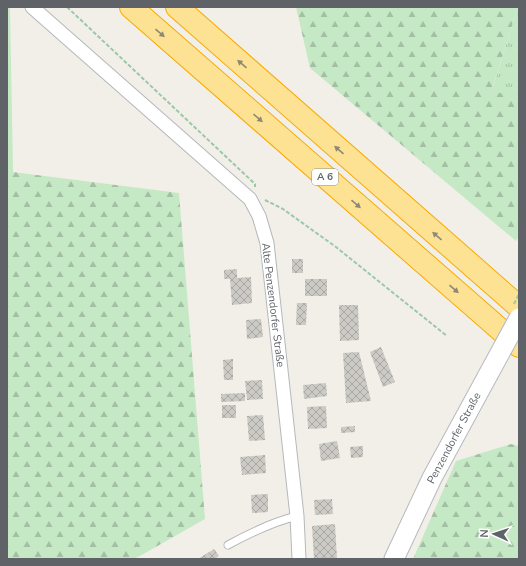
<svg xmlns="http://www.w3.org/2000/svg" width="526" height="566" font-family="'Nunito Sans',sans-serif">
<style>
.grass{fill:url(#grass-tufts)}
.forest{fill:url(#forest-firs)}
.building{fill:url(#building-cross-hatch)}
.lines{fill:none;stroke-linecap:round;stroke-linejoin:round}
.lane-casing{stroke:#b5b8bc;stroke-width:9}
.street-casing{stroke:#b5b8bc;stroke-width:15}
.secondary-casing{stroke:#b6babf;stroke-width:21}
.highway-casing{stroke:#f9ab00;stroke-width:24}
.path{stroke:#9cc7a9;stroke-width:2;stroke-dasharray:4 2;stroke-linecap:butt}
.lane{stroke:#fff;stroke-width:7}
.street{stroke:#fff;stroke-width:13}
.secondary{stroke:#fff;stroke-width:19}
.highway{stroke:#fde293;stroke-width:22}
.secondary-bridge-casing{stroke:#b6babf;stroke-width:21;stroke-linecap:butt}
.path-bridge{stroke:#9cc7a9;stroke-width:2;stroke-dasharray:4 2;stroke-linecap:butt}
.secondary-bridge{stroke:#fff;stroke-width:19}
.oneway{fill:#8e8975}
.labels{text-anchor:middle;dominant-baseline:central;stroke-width:3;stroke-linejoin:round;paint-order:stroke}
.shield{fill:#fff;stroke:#8f9295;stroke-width:1}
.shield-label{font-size:10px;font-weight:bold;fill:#5f6368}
.street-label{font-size:11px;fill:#5f6368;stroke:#fff}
</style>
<defs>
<pattern id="grass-tufts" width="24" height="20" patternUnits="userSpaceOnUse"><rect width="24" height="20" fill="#c5e8c5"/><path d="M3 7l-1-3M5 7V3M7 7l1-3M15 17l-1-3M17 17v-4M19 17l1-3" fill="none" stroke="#a3c0a4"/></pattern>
<pattern id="forest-firs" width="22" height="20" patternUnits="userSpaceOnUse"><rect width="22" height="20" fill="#c5e8c5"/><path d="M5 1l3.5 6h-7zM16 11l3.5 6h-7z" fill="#a3c0a4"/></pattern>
<pattern id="building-cross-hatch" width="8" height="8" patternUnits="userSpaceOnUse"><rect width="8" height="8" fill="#cccac5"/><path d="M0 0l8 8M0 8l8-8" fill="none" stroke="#a9a8a4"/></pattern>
</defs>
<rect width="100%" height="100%" fill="#f1efe8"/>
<path class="grass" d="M 518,7 L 519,7 L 519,102 L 492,90 Z"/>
<path class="forest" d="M 7,7 L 10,7 L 13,172 L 179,193 L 205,519 L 138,557 L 132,559 L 7,559 Z
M 296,7 L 518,7 L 492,89 L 519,102 L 519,236 L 516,241 L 310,68 Z
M 511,444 L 519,446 L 519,559 L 413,559 L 456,461 Z"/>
<path class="building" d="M 292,259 L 303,259 L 303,273 L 292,273 Z
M 237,269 L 237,278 L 251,277 L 252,303 L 232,305 L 230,279 L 224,279 L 224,270 Z
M 305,279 L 327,279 L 327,296 L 305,296 Z
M 297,303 L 307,303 L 306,325 L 296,325 Z
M 339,305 L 358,305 L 359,340 L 340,341 Z
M 261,319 L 263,337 L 247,339 L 246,320 Z
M 381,347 L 395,382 L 383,387 L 370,352 Z
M 359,352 L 371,401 L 346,403 L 343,353 Z
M 233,359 L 233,380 L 224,380 L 223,360 Z
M 262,380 L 263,399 L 247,400 L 245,381 Z
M 326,383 L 327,396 L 304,399 L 303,385 Z
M 245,393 L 245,401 L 221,402 L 221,394 Z
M 222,405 L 236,405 L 236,418 L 222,418 Z
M 326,406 L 327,428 L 308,429 L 307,407 Z
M 263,415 L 265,440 L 249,441 L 247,416 Z
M 355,426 L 355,432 L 341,433 L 341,427 Z
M 337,441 L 340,458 L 321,461 L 319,444 Z
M 363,446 L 363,457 L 351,458 L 350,447 Z
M 265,455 L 266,473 L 242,475 L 240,457 Z
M 268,494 L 268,512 L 252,513 L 251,495 Z
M 332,499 L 333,514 L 315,515 L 314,500 Z
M 335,524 L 337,559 L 314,559 L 312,526 Z
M 214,549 L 219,556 L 215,559 L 198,559 Z"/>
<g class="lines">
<defs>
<path id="lane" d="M 228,545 C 250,533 272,522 297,516"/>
<path id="street" d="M 32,7 L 250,199 L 259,216 L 267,243 L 297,516 L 299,559"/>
<path id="secondary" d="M 394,559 L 432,478 L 488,375"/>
<path id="highway" d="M 131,7 L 519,346
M 177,7 L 519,307"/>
</defs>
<use href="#lane" class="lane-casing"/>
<use href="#street" class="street-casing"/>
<use href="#secondary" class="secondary-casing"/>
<use href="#highway" class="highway-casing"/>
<path class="path" d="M 67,7 L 255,184 L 255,187
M 265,200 L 283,209 L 336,247 L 447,336"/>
<use href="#lane" class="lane"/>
<use href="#street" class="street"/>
<use href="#secondary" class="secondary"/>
<use href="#highway" class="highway"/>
<defs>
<path id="secondary-bridge" d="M 488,375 L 519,318"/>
</defs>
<use href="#secondary-bridge" class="secondary-bridge-casing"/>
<path class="path-bridge" d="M 514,304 L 519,294"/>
<use href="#secondary-bridge" class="secondary-bridge"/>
</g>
<defs><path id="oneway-solid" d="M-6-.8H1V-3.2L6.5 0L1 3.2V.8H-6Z"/></defs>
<g class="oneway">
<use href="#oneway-solid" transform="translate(160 33) rotate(41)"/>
<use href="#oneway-solid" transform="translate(242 64) rotate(-139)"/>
<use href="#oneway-solid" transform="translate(258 118) rotate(41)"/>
<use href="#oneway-solid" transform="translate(339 150) rotate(-139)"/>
<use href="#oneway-solid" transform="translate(356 204) rotate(41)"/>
<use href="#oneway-solid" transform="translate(437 236) rotate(-139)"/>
<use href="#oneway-solid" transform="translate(454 289) rotate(41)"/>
</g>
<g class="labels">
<rect class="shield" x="312" y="169" width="26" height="16" rx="3"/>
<g class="shield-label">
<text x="325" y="177">A 6</text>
</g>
<g class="street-label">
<text transform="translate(273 305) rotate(83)">Alte Penzendorfer Straße</text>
<text transform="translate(454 438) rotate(-62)">Penzendorfer Straße</text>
</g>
</g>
<rect width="526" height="566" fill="none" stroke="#5f6368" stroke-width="16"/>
<g transform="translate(494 534) rotate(273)" stroke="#ffffff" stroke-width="3" paint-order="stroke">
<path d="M0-3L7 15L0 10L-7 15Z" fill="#5f6368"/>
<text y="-6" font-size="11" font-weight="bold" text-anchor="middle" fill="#5f6368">N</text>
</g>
</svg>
